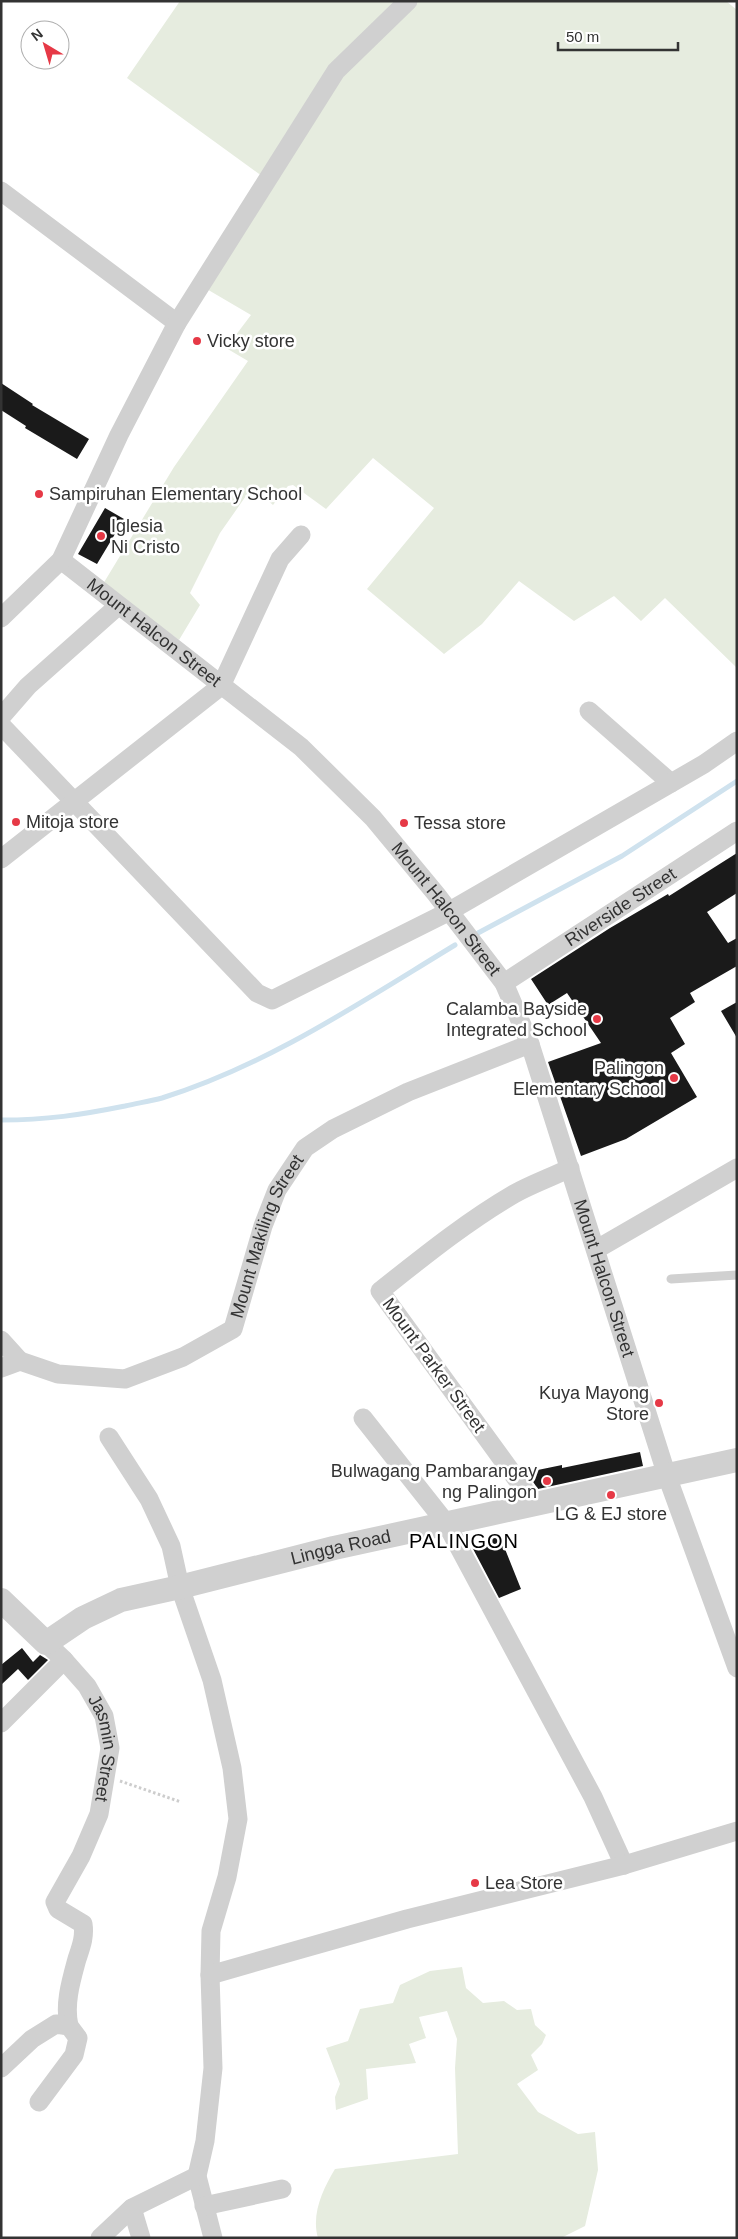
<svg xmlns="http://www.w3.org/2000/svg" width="738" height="2239" font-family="Arial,sans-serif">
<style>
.green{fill:#e6ecdf}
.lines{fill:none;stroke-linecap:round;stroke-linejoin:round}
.stream{stroke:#cfe2ee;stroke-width:5}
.building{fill:#1a1a1a}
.path{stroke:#cdcdcd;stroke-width:3;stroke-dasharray:2.5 2.5;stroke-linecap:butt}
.service{stroke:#d0d0d0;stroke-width:9}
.minor{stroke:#d0d0d0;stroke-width:19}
.tertiary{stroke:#d0d0d0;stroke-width:24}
.poi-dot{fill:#e63946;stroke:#fff;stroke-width:2}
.labels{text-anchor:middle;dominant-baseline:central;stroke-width:5;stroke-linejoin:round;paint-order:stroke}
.poi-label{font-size:18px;fill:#333;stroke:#fff;text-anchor:start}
.street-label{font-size:18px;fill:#333;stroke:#fff}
.quarter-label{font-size:20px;letter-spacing:1px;fill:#000;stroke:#fff}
</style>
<rect width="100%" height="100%" fill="#fff"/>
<path class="green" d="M 180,1 L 726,1 L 737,10 L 737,668 L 665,598 L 641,621 L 614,596 L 574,621 L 519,581 L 482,624 L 444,654 L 367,589 L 434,508 L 373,458 L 326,509 L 293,485 L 288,486 L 273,505 L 260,494 L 248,493 L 220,533 L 190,593 L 200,605 L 179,640 L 103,584 L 174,467 L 248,361 L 226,348 L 251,315 L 205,288 L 273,184 L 127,78 Z
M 462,1967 L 466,1988 L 483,2003 L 504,2001 L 517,2010 L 531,2009 L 535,2025 L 546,2035 L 542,2044 L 531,2055 L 538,2070 L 517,2084 L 538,2112 L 578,2134 L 595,2132 L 598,2170 L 585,2226 L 561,2238 L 318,2238 C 311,2214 323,2189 335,2169 L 458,2154 L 455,2068 L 457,2039 L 447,2011 L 419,2017 L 426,2038 L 409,2044 L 416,2063 L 366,2069 L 368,2099 L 336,2110 L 335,2097 L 340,2084 L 326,2048 L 348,2041 L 360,2009 L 393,2003 L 400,1985 L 430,1971 Z"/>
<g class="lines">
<path class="stream" d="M 478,933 L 622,856 L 737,781
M 1,1120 C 47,1120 80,1115 125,1106 C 138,1103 151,1101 162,1098 C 268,1065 361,1002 455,945"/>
</g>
<path class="building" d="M 1,383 L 33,404 L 32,405 L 89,439 L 77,459 L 25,428 L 26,426 L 1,410 Z
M 105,508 L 124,519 L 97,564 L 78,554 Z
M 737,853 L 737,893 L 707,912 L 728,943 L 737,938 L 737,966 L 690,993 L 695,1002 L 670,1018 L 685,1044 L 671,1053 L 697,1097 L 626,1139 L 581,1156 L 548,1062 L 601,1043 L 567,993 L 548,1005 L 531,979 L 610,928 L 668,894 L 669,896 Z
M 737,1002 L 737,1038 L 721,1011 Z
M 640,1452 L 643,1466 L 538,1489 L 529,1476 L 528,1472 L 562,1465 L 562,1468 Z
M 499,1534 L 521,1589 L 499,1598 L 471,1545 Z
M 22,1648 L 33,1662 L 40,1655 L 48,1660 L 28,1680 L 18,1669 L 1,1685 L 1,1665 Z"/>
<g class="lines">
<path class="path" d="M 120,1781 L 181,1802"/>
<path class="service" d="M 671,1279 L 737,1275"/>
<g class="minor">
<path d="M 1,191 L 177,323"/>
<path id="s1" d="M 61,560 L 301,747 L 373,818 L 436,894 L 504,983 L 530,1044 L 667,1476 L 737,1668"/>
<path d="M 1,618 L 61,560 L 119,435 L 177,323 L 336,71 L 408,1"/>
<path d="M 589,711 L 671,783"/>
<path d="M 1,717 L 28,686 L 118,606"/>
<path d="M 1,725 L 257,993 L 272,1000 L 448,912 L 704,764 L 737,741"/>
<path d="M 1,859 L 221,686 L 280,559 L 301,535"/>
<path id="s2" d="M 504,983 L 737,831"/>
<path d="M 597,1249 L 737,1168"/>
<path d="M 1,1340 L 20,1361"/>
<path id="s3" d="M 1,1368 L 20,1361 L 58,1374 L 125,1379 L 183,1357 L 233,1329 L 263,1226 L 277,1190 L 305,1148 L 333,1129 L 408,1092 L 530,1044"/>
<path d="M 363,1418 L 446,1523 L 593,1797 L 624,1865"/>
<path d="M 109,1437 L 149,1499 L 171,1546 L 180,1587 L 212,1680 L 232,1768 L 238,1819 L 227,1877 L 211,1931 L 210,1975 L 213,2068 L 205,2141 L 197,2176 L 213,2238"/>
<path d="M 534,1503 L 380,1291 C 423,1257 466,1222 514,1194 C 532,1184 552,1177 570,1168"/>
<path id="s4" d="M 46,1643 L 64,1660 L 87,1686 L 104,1716 L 110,1748 L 99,1814 L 81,1856 L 55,1902 L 58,1909 L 83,1924 C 85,1937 81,1947 77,1959 C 71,1981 64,2004 69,2026"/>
<path d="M 1,1723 L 64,1660"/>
<path d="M 210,1975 L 407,1919 L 624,1865 L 737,1831"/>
<path d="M 1,2068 L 32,2039 L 56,2024 L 69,2026 L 78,2038 L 74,2055 L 39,2102"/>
<path d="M 204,2206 L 282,2189"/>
<path d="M 132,2208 L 141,2238"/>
<path d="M 100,2238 L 132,2208 L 197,2176"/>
</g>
<path class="tertiary" id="s5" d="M 1,1600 L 46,1643 L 83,1618 L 121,1600 L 180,1587 L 334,1548 L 737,1460"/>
</g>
<g class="poi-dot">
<circle cx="197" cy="341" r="5"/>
<circle cx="39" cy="494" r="5"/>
<circle cx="101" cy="536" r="5"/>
<circle cx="16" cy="822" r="5"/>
<circle cx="404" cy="823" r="5"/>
<circle cx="597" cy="1019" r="5"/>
<circle cx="674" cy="1078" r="5"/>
<circle cx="659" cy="1403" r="5"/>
<circle cx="547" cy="1481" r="5"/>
<circle cx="611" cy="1495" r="5"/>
<circle cx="475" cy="1883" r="5"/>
</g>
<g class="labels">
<g class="poi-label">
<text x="207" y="341">Vicky store</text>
<text x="49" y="494">Sampiruhan Elementary School</text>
<text x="111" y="526">Iglesia<tspan x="111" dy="21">Ni Cristo</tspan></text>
<text x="26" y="822">Mitoja store</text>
<text x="414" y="823">Tessa store</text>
<text x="587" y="1009" text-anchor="end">Calamba Bayside<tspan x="587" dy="21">Integrated School</tspan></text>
<text x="664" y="1068" text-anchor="end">Palingon<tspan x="664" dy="21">Elementary School</tspan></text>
<text x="649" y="1393" text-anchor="end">Kuya Mayong<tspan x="649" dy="21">Store</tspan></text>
<text x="537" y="1471" text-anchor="end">Bulwagang Pambarangay<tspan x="537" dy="21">ng Palingon</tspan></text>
<text x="611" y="1514" text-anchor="middle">LG &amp; EJ store</text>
<text x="485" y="1883">Lea Store</text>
</g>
<g class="street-label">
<text stroke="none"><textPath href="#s1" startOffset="118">Mount Halcon Street</textPath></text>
<text stroke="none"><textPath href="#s2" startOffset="139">Riverside Street</textPath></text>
<text stroke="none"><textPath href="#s1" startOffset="522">Mount Halcon Street</textPath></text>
<text stroke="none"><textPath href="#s3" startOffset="346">Mount Makiling Street</textPath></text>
<text stroke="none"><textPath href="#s1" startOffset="928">Mount Halcon Street</textPath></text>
<text transform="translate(434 1365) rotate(54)">Mount Parker Street</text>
<text stroke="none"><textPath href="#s5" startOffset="375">Lingga Road</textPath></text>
<text stroke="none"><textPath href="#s4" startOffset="126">Jasmin Street</textPath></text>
</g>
<g class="quarter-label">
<text x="464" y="1541">PALINGON</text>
</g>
</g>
<rect width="738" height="2239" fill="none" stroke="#333333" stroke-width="5"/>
<g transform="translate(45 45) rotate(322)"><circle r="24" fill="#ffffff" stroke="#adadad"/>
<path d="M0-4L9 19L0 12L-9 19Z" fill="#e63946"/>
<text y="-8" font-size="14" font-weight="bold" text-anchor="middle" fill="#333333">N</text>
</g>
<path d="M558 42v8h120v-8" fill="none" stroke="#333333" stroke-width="2.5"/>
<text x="566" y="42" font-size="15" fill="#333333" stroke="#ffffff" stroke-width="4" paint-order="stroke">50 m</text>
</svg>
